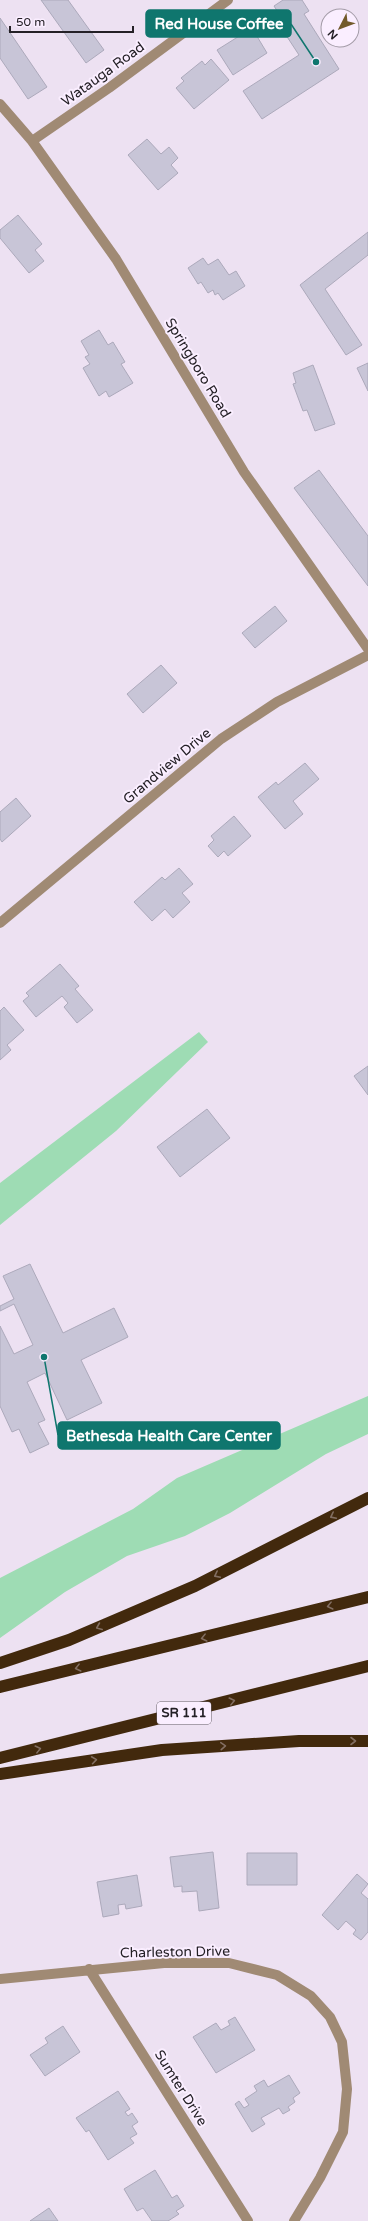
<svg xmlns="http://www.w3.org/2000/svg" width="368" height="2221" font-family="'Varela Round',sans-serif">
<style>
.green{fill:#9edcb4}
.building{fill:#c8c5d7;stroke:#aca9bb}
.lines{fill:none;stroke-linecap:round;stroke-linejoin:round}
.minor{stroke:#a08a74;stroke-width:10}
.highway{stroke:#42290d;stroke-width:12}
.oneway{stroke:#826e62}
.labels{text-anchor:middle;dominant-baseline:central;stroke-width:4;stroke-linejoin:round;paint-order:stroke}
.shield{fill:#faeeff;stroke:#645e67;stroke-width:1}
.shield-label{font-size:13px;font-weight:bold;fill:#242026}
.street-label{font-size:14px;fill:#242026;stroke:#faeeff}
.leader{fill:none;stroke:#0f766e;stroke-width:1.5}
.callout-dot{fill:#0f766e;stroke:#faeeff;stroke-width:1.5}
.callout{fill:#0f766e;stroke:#0f766e;stroke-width:1.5}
.callout-label{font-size:15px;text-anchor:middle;font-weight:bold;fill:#fff}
</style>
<rect width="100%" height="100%" fill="#ede1f2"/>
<path class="green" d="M 199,1032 L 208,1042 L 116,1131 L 0,1225 L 0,1183 Z
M 368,1396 L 368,1434 L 326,1454 L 230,1513 L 185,1536 L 127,1556 L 65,1592 L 0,1638 L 0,1578 L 133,1509 L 177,1478 Z"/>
<path class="building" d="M 41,0 L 68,0 L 104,50 L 86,63 Z
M 283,0 L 302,0 L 309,11 L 304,14 L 339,69 L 262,119 L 243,91 L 299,55 L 280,26 L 285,23 L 274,6 Z
M 0,18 L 47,87 L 28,99 L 0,58 Z
M 252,28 L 267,53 L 233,75 L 217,50 Z
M 211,59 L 229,80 L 194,109 L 176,88 L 184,81 L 181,78 L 202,61 L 205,65 Z
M 147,139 L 161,154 L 169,147 L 178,158 L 171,165 L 178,173 L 158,190 L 128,155 Z
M 18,215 L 42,244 L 35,250 L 44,261 L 29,273 L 0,238 L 0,230 Z
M 368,232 L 368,255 L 325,289 L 362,345 L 346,355 L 300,285 Z
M 203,258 L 208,265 L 218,259 L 229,275 L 236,271 L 245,286 L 223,300 L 218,293 L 215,295 L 213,290 L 208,293 L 201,282 L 198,284 L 188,268 Z
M 99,330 L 108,345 L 113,342 L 125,362 L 121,364 L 133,383 L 109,397 L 106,391 L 99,396 L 83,368 L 90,364 L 85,357 L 89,355 L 81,341 Z
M 368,363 L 368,391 L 357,368 Z
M 313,365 L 335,424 L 315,431 L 307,410 L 303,411 L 293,384 L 296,383 L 293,373 Z
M 319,470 L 368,536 L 368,586 L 294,488 Z
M 275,606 L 287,621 L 255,648 L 242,633 Z
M 161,665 L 177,683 L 143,713 L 127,694 Z
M 305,763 L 319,779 L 293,801 L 303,814 L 285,829 L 258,797 L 276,782 L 278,785 Z
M 16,798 L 31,816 L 2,842 L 0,839 L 0,812 Z
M 234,816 L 251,836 L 228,856 L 224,851 L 218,857 L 208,846 L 214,840 L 211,836 Z
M 179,868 L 193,884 L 182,893 L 190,902 L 173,918 L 165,909 L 152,921 L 134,902 L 162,877 L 165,880 Z
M 60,964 L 79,986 L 75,989 L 93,1010 L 77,1023 L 64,1007 L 68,1003 L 62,996 L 36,1017 L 23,1001 L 29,996 L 26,993 Z
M 4,1007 L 24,1030 L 7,1045 L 11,1050 L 0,1060 L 0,1011 Z
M 368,1066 L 368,1095 L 354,1076 Z
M 207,1109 L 230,1138 L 180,1177 L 157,1147 Z
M 30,1264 L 63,1333 L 114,1308 L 128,1337 L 81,1360 L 102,1403 L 67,1420 L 45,1373 L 27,1382 L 45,1420 L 38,1423 L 49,1444 L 30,1453 L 19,1429 L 12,1432 L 0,1406 L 0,1326 L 14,1354 L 33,1345 L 14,1304 L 0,1311 L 0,1306 L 14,1299 L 3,1276 Z
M 213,1852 L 219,1908 L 199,1911 L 197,1891 L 182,1892 L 182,1886 L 174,1887 L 170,1857 Z
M 247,1853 L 297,1853 L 297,1885 L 247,1885 Z
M 357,1874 L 368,1884 L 361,1893 L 368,1899 L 368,1932 L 361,1940 L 353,1934 L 356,1930 L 346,1921 L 338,1930 L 322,1915 Z
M 137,1875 L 142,1906 L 126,1909 L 125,1904 L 118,1905 L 119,1914 L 103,1917 L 97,1882 Z
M 235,2017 L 255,2050 L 216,2073 L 193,2037 L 216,2023 L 221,2030 L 230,2025 L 228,2021 Z
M 63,2026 L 80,2052 L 45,2076 L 30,2055 L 48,2043 L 45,2038 Z
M 289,2075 L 300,2093 L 293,2098 L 295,2102 L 288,2107 L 290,2110 L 283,2114 L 279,2108 L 261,2118 L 265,2124 L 252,2132 L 235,2104 L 239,2101 L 244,2108 L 249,2105 L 245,2099 L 257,2091 L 254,2086 L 264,2080 L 268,2087 Z
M 118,2091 L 130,2109 L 125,2112 L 128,2116 L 132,2113 L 138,2122 L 132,2126 L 137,2134 L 130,2138 L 134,2143 L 108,2160 L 89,2130 L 86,2132 L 76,2118 Z
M 155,2170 L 172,2198 L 177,2195 L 184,2206 L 176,2211 L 179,2214 L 168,2221 L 152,2221 L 143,2208 L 137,2211 L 124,2189 Z
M 49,2208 L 58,2221 L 30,2221 Z"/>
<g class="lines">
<path class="minor" d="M 0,104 L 32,141 L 116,259 L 244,472 L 368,649
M 32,141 L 109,88 L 228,0
M 0,923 L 221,739 L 277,702 L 368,655
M 89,1969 L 248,2221
M 0,1979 L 164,1963 L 229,1963 L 277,1975 L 311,1996 L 330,2017 L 342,2042 L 347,2089 L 343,2132 L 320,2178 L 294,2221"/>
<path class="highway" d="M 0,1663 L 69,1640 L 195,1586 L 368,1498
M 0,1687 L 368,1597
M 0,1758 L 368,1666
M 0,1774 L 162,1750 L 299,1741 L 368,1741"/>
</g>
<defs><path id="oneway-chevron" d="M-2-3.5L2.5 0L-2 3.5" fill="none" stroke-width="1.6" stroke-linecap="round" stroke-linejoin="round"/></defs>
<g class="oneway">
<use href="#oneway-chevron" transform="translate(333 1516) rotate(153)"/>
<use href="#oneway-chevron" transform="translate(217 1575) rotate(153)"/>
<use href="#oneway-chevron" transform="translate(330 1606) rotate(166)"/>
<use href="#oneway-chevron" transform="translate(99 1627) rotate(157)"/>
<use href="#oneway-chevron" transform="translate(204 1638) rotate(166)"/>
<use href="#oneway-chevron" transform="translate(78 1668) rotate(166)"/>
<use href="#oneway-chevron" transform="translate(232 1701) rotate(-14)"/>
<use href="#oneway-chevron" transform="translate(353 1741)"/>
<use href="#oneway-chevron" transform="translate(223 1746) rotate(-4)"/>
<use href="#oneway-chevron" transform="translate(38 1749) rotate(-14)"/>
<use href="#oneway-chevron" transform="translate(94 1760) rotate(-8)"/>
</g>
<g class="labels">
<rect class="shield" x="157" y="1702" width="54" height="22" rx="3"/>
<g class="shield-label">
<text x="184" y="1713">SR 111</text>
</g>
<g class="street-label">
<text transform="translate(103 74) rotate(-36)">Watauga Road</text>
<text transform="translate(198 368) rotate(59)">Springboro Road</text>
<text transform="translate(167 766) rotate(-40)">Grandview Drive</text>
<text transform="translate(175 1952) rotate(-1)">Charleston Drive</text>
<text transform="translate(181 2088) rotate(58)">Sumter Drive</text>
</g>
</g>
<path class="leader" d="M316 62L291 24M44 1357L58 1435"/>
<g class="callout-dot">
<circle cx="316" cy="62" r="4"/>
<circle cx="44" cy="1357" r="4"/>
</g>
<g class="callout">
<rect x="146" y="10" width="145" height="27" rx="4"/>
<rect x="58" y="1422" width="222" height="27" rx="4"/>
</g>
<g class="callout-label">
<text x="219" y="29">Red House Coffee</text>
<text x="169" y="1441">Bethesda Health Care Center</text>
</g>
<g transform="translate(340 28) rotate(228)"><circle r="19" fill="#faeeff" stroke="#a49ca8"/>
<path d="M0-3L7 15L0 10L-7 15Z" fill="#725a2b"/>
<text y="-6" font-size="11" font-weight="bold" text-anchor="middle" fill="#242026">N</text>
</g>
<path d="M10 26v6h123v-6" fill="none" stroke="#242026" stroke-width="2"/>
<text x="16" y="26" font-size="12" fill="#242026" stroke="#faeeff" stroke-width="3" paint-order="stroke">50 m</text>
</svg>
